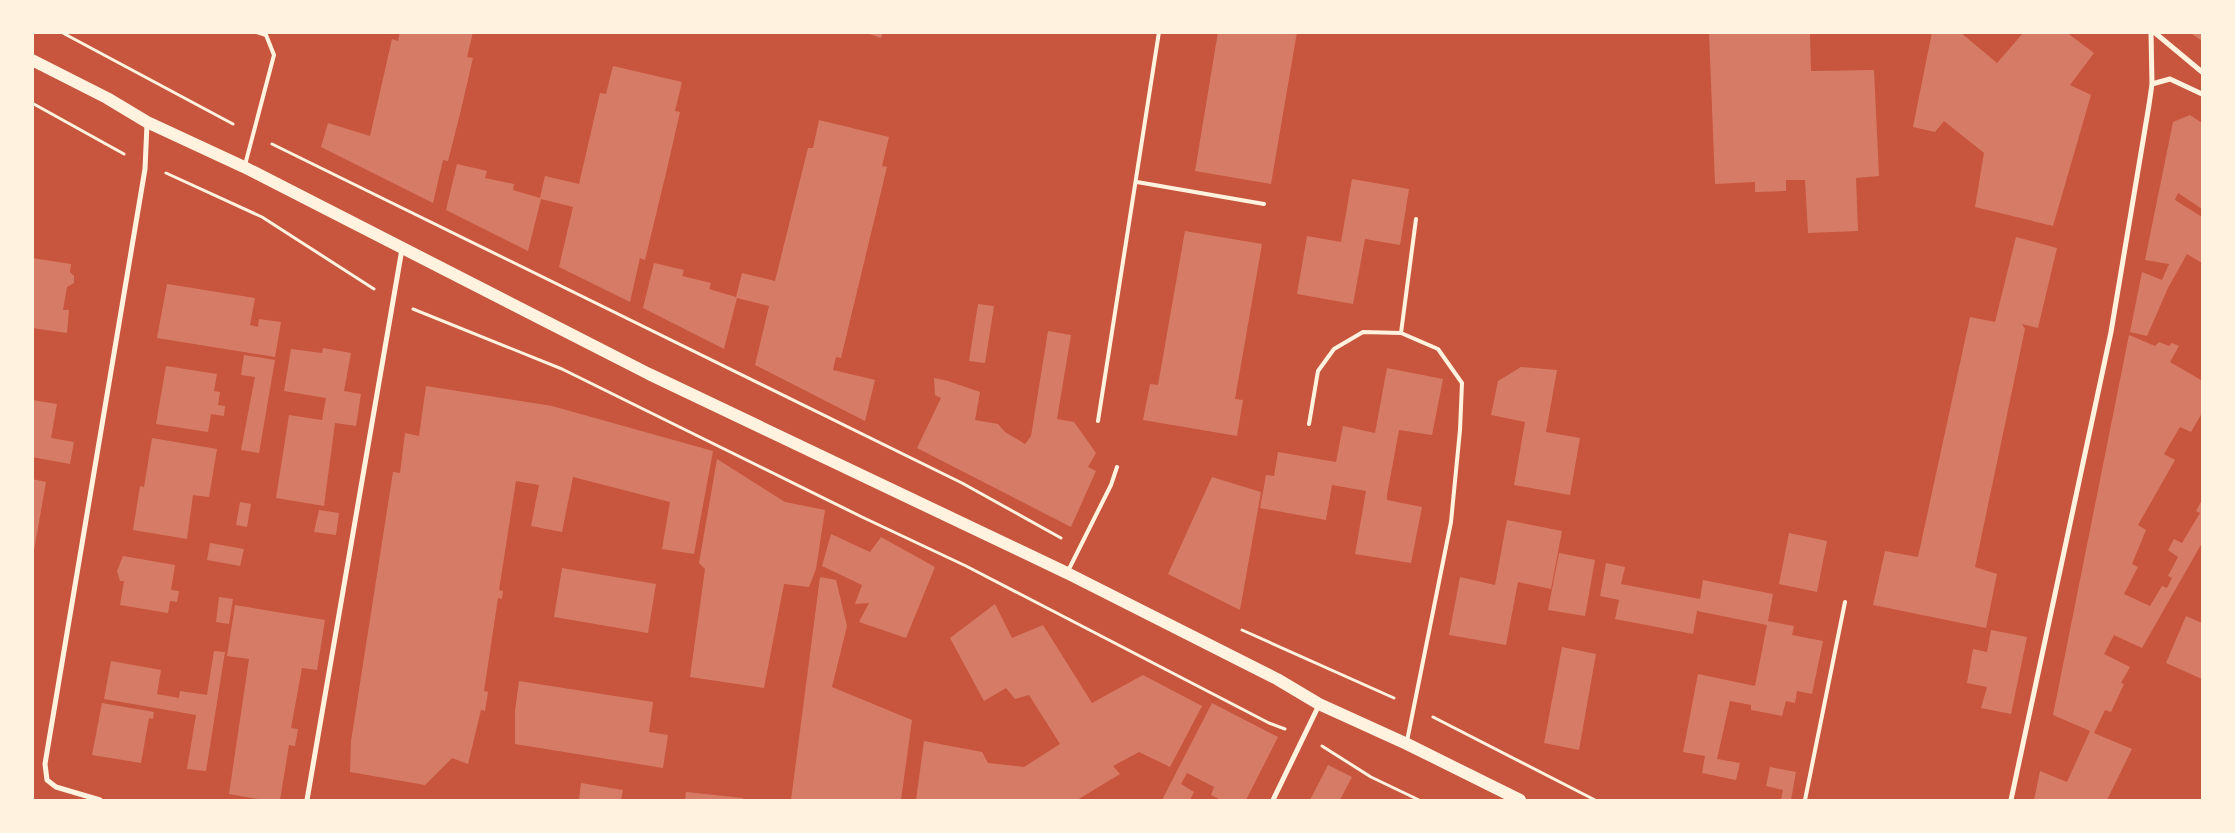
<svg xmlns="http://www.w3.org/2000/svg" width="2235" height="833" font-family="Merriweather,serif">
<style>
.building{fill:#d67c66}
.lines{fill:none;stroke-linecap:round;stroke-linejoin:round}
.path{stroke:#fff3e0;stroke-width:3}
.service{stroke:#fff3e0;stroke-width:4}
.minor{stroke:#fff3e0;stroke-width:5}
.primary{stroke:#fff3e0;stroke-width:12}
</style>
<rect width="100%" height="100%" fill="#c8553d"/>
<path class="building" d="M 400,32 L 473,32 L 467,57 L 473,58 L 460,114 L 448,161 L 443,160 L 433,203 L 321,147 L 328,123 L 370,136 L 392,39 L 398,41 Z
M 864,32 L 883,32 L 881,38 Z
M 1218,32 L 1297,32 L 1271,184 L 1195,171 Z
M 1709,32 L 1810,32 L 1811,71 L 1874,70 L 1879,176 L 1856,178 L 1858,231 L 1808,233 L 1805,180 L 1786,180 L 1786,191 L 1755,192 L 1755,182 L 1715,184 Z
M 1932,32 L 1960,32 L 1997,63 L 2024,32 L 2066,32 L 2094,53 L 2070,85 L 2091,95 L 2053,226 L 1975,207 L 1984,153 L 1944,121 L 1935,132 L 1913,127 Z
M 2189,32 L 2202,32 L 2202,41 Z
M 613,66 L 682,82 L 675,111 L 680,112 L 667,169 L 645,260 L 640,258 L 630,302 L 559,267 L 573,207 L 541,199 L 528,251 L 446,210 L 457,164 L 487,171 L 485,178 L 514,184 L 513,190 L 540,198 L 545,176 L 579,184 L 600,93 L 606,94 Z
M 2190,115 L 2202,123 L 2202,209 L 2178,193 L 2175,200 L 2202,217 L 2202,263 L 2187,254 L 2168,288 L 2147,336 L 2130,332 L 2142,272 L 2162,280 L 2169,264 L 2145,260 L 2173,122 Z
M 819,120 L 889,137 L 882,166 L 887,167 L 841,358 L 836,357 L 833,370 L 875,380 L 865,421 L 755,365 L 769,306 L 737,298 L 724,349 L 643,308 L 654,263 L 684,270 L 682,276 L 711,283 L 709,289 L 736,297 L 742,273 L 775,281 L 808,148 L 813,148 Z
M 1352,179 L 1409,189 L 1400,245 L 1365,239 L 1353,304 L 1297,294 L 1307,236 L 1341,242 Z
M 1185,231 L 1262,244 L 1235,399 L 1243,400 L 1237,436 L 1143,420 L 1150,384 L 1158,385 Z
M 2016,237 L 2057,248 L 2038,328 L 2022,324 L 2025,329 L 1975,567 L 1997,574 L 1986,628 L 1873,605 L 1885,551 L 1918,557 L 1970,317 L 1995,322 Z
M 32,258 L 71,264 L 70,272 L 74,276 L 74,283 L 67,287 L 63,310 L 69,310 L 67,333 L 32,328 Z
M 167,284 L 255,298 L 250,325 L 258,327 L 259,319 L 281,322 L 275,357 L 157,338 Z
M 978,304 L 994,306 L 985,363 L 969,361 Z
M 1048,331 L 1071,335 L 1057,419 L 1074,422 L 1096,453 L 1088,467 L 1096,471 L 1071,527 L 917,448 L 941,398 L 935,395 L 934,378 L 948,381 L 980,392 L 975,420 L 998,424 L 1005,432 L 1025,444 L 1031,436 Z
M 2129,335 L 2155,346 L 2159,342 L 2169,346 L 2172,343 L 2179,346 L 2170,362 L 2201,380 L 2202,378 L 2202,413 L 2191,432 L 2180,427 L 2164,454 L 2175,460 L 2138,525 L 2146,530 L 2132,564 L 2138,567 L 2124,594 L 2150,606 L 2162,586 L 2167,588 L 2172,578 L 2168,576 L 2178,557 L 2168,550 L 2174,539 L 2182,543 L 2200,513 L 2196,511 L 2202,500 L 2202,543 L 2142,648 L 2114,635 L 2104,654 L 2130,667 L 2121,683 L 2124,684 L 2111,712 L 2105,710 L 2094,733 L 2132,749 L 2107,800 L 2034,800 L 2040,771 L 2067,782 L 2090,731 L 2053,715 Z
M 323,348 L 351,353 L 344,391 L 361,394 L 356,426 L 335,423 L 324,506 L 276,498 L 289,415 L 322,420 L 326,398 L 284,391 L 291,349 L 322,353 Z
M 244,355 L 275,360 L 259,453 L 241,450 L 255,377 L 241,375 Z
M 166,366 L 217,374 L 214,391 L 220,392 L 218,405 L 225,406 L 224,416 L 211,414 L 208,432 L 156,424 Z
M 1521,367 L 1557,370 L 1546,432 L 1580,438 L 1570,495 L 1514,485 L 1525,422 L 1491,415 L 1498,381 Z
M 1387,368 L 1443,379 L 1432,435 L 1399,430 L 1387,495 L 1387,500 L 1422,507 L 1411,563 L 1355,554 L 1366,491 L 1332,485 L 1326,520 L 1260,508 L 1266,475 L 1274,476 L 1278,452 L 1336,462 L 1343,426 L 1375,433 Z
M 426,386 L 552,406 L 713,451 L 694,554 L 662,549 L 670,502 L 573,477 L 562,532 L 531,526 L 539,485 L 516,481 L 499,590 L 503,591 L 502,599 L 498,598 L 484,691 L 488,692 L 485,711 L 481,710 L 468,764 L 452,758 L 425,785 L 350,772 L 351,741 L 393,472 L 400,473 L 405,433 L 419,436 Z
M 32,400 L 57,404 L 51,438 L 74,442 L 70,464 L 32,457 Z
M 152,438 L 217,449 L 209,497 L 193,495 L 187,539 L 133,530 L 140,486 L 144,487 Z
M 717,459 L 785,502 L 825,510 L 816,569 L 809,587 L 784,584 L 764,688 L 690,677 L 705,569 L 699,563 Z
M 1212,477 L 1261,492 L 1240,610 L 1168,574 Z
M 32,479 L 46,482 L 33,556 L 32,556 Z
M 240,502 L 251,504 L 247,527 L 236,525 Z
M 319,510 L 339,513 L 336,535 L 314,532 Z
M 1507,520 L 1562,531 L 1551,589 L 1518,582 L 1506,645 L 1449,635 L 1460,577 L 1495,585 Z
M 1789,533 L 1827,541 L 1817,592 L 1779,584 Z
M 831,534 L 870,552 L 881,537 L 935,567 L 906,638 L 859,622 L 869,603 L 855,604 L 862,585 L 822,566 Z
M 210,543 L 244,549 L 240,566 L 207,560 Z
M 1559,553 L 1595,560 L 1585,616 L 1548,610 Z
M 123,556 L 175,565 L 171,590 L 179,591 L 177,602 L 170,601 L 168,613 L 120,605 L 124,581 L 120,581 L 117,571 Z
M 1606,563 L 1625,567 L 1621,584 L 1700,599 L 1703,580 L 1773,594 L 1768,621 L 1794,626 L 1792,635 L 1823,641 L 1812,694 L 1797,691 L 1795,703 L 1786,701 L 1782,716 L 1751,710 L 1751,705 L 1730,701 L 1717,759 L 1740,763 L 1736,780 L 1702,773 L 1705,756 L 1683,752 L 1698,674 L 1755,686 L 1767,625 L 1697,611 L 1693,634 L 1615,619 L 1619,600 L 1600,596 Z
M 562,568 L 656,584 L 648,633 L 554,617 Z
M 820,577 L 836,580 L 847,626 L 832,687 L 912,720 L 901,800 L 791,800 Z
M 219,597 L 233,599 L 229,624 L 216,622 Z
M 995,604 L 1012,638 L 1043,625 L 1092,703 L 1143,675 L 1202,706 L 1170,767 L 1139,752 L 1113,766 L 1120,774 L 1077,800 L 916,800 L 924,741 L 982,752 L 988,763 L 1024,767 L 1060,744 L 1029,695 L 1015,699 L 1006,688 L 984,701 L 950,638 Z
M 235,605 L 325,620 L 317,670 L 302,668 L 291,728 L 298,729 L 295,746 L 289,745 L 280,800 L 264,800 L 229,794 L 249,659 L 227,656 Z
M 2186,616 L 2202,623 L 2202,679 L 2166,663 Z
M 1991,630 L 2027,637 L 2011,714 L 1981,708 L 1987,687 L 1967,683 L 1973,649 L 1987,652 Z
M 1562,647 L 1596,654 L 1579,750 L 1544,743 Z
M 214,651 L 225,652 L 206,771 L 187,769 L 196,715 L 104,699 L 111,661 L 161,670 L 157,694 L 179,698 L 180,691 L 207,695 Z
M 519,681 L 653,702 L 649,732 L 668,735 L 663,768 L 515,744 L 515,711 Z
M 102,703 L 154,712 L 153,719 L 149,718 L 141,763 L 92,755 Z
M 1212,703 L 1278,737 L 1246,800 L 1221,800 L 1211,795 L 1214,787 L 1187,773 L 1181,784 L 1194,792 L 1190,800 L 1162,800 Z
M 1328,765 L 1352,777 L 1340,800 L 1310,800 Z
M 1770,767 L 1796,772 L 1791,800 L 1781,800 L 1783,790 L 1766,786 Z
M 581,783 L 623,790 L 621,800 L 579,800 Z
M 686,792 L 743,798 L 743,800 L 685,800 Z"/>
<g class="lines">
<path class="path" d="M 61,32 L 233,124
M 32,103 L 124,154
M 272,144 L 962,483 L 1061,538
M 166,173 L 262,217 L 374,289
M 413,309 L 562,369 L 862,517 L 966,566 L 1269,723 L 1285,729
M 1242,630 L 1394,698
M 1433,717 L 1595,800
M 1322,746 L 1371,777 L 1419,800"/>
<path class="service" d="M 245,165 L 274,55 L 266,35 L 257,32
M 1137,182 L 1264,204
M 1401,333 L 1416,219
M 1098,421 L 1159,32
M 1309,424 L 1318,371 L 1334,349 L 1363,332 L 1401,333 L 1438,349 L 1462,383 L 1460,430 L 1451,522 L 1407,741
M 1068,571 L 1111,485 L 1117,467
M 1805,800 L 1845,602"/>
<path class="minor" d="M 2154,32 L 2202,72
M 2152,84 L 2170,79 L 2202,94
M 100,800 L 56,787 L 47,780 L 45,764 L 145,169 L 147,124
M 307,800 L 402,249
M 1273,800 L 1319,705
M 2011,800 L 2111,332 L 2149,105 L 2152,84 L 2151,32"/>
<path class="primary" d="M 32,60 L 107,98 L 147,122 L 244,167 L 649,374 L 1067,573 L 1277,679 L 1319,704 L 1407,744 L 1520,800"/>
</g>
<rect width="2235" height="833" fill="none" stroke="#fff3e0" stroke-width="68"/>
</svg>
